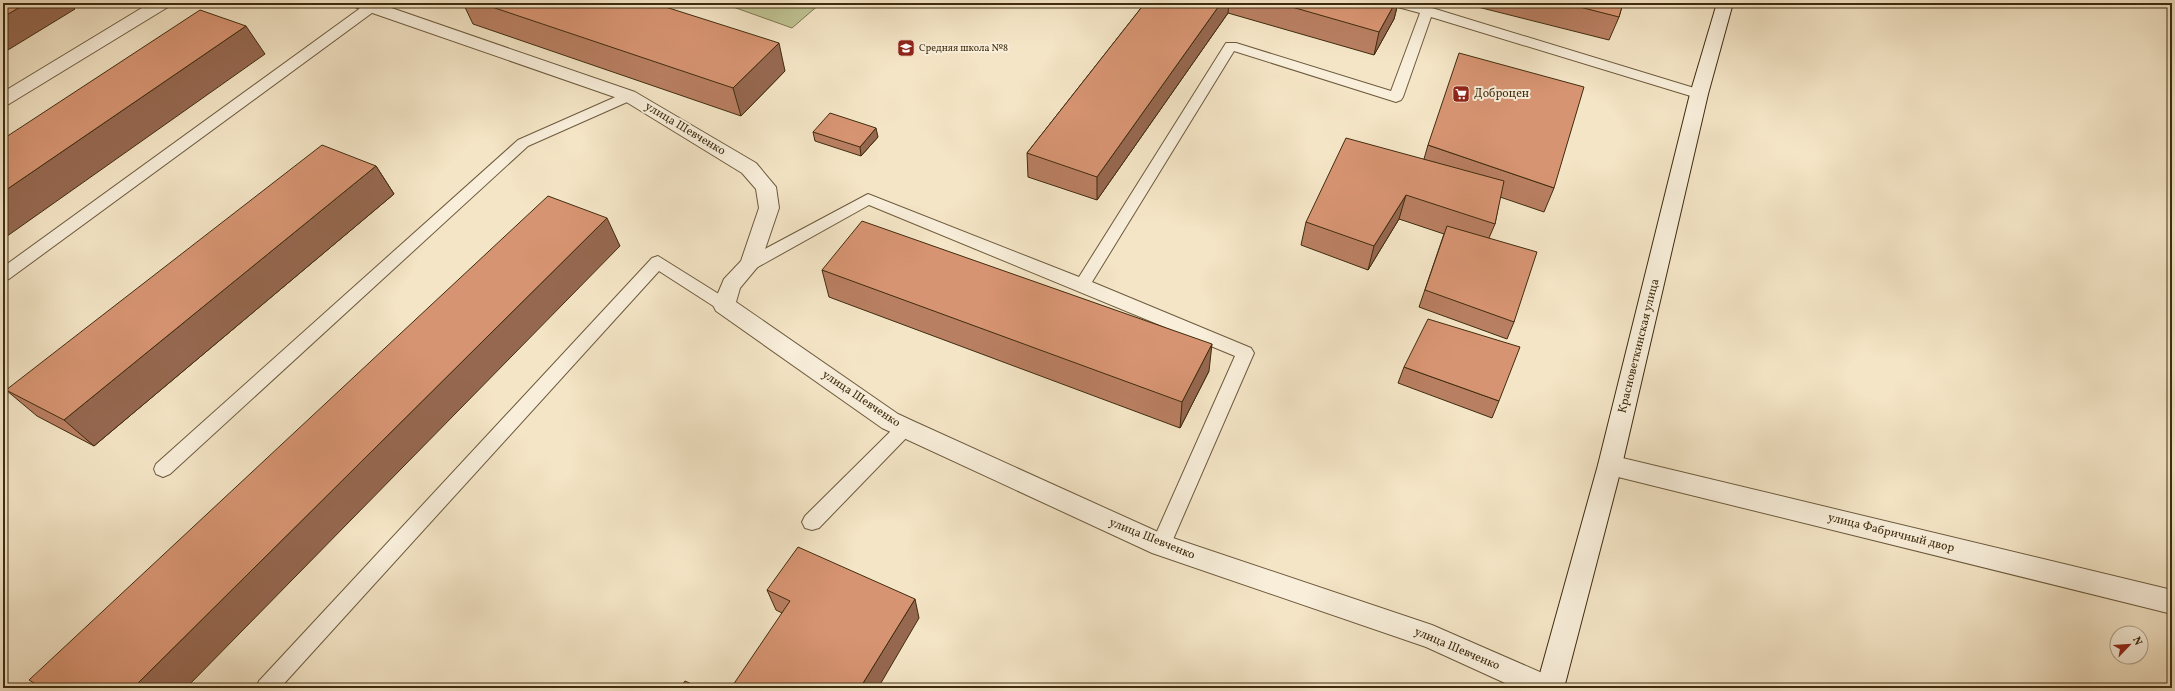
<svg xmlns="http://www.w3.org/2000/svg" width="2175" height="691" font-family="Vollkorn,serif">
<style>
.green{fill:#bfc393;stroke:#7f7850}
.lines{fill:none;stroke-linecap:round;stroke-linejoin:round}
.service-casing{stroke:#6c5a3c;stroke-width:2}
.minor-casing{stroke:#6c5a3c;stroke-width:2}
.secondary-casing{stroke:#3f2c0e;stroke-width:2}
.service{fill:#f8eeda;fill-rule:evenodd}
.minor{fill:#f8eeda;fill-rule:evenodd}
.secondary{fill:#f8eeda;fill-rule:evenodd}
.wall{fill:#b97f62;stroke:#3f2c0e}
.shaded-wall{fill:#966850;stroke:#3f2c0e}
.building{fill:#d79472;stroke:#3f2c0e}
.labels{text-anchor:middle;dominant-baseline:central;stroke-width:4;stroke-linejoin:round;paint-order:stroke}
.far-poi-label{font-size:10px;fill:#3f2c0e;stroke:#f8eeda;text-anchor:start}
.poi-label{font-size:12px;fill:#3f2c0e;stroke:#f8eeda;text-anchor:start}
.street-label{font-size:12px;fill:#3f2c0e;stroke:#f8eeda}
</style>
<rect width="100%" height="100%" fill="#f4e5c6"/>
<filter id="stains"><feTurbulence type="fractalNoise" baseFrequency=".005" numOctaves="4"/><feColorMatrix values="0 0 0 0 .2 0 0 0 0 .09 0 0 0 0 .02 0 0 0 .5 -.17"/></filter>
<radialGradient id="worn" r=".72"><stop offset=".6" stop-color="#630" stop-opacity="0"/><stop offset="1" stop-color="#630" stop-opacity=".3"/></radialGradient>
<path class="green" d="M 722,3 L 821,3 L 792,28 Z"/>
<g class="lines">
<defs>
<path id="service" d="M 371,3 L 378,7 L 376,10 L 9,279 L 3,281 L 3,267 L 366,4 Z
M 1392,3 L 1413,3 L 1432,8 L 1704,91 L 1706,94 L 1704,97 L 1694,97 L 1431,17 L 1403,97 L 1401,100 L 1396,102 L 1234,51 L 1092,282 L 1251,348 L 1254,353 L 1168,551 L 1161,554 L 1154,551 L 1151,545 L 1235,356 L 869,205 L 756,268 L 750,270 L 744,268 L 742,264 L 744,260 L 868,194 L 1079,277 L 1226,43 L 1236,43 L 1391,91 L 1420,13 L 1394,6 Z
M 629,91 L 634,93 L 636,96 L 634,99 L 528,146 L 170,474 L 163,477 L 156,474 L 154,469 L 156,464 L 518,140 Z
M 658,256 L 730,301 L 732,305 L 730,309 L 724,311 L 718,309 L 659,271 L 280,688 L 256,688 L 259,681 L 652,258 Z
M 905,421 L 911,423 L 914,428 L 911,433 L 819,528 L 812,530 L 805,528 L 802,522 L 805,516 L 899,423 Z"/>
<path id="minor" d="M 150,3 L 170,3 L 168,7 L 9,104 L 3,106 L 3,92 Z
M 353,3 L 377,3 L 635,92 L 756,163 L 776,187 L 779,208 L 760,264 L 740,288 L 736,302 L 898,414 L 913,421 L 1167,536 L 1432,625 L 1556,679 L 1560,688 L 1516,688 L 1426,647 L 1152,553 L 882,428 L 716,311 L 713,305 L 724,279 L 741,261 L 759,208 L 756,189 L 742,173 L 623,100 L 355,7 Z
M 1610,455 L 2172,590 L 2172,614 L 1610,475 L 1602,472 L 1598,465 L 1602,458 Z"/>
<path id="secondary" d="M 1717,3 L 1733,3 L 1708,94 L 1622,465 L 1564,688 L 1536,688 L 1598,465 L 1690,94 Z"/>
</defs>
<use href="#service" class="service-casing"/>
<use href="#minor" class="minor-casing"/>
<use href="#secondary" class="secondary-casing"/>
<use href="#service" class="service"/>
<use href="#minor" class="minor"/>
<use href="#secondary" class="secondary"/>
</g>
<path class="wall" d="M 463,3 L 653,3 L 785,71 L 741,116 L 473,24 Z
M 1145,3 L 1398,3 L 1394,19 L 1374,55 L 1228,13 L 1097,200 L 1028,177 L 1027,153 Z
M 1462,3 L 1623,3 L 1619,17 L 1609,40 Z
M 813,132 L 878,137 L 861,156 L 815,141 Z
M 1428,145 L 1554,188 L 1544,212 L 1500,197 L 1495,224 L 1489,238 L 1514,322 L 1507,339 L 1419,307 L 1444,234 L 1399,219 L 1368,270 L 1301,245 L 1306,222 L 1424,159 Z
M 376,166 L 394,194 L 94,446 L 37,416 L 6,390 Z
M 822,270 L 1209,371 L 1180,428 L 829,297 Z
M 1404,367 L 1499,401 L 1492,418 L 1398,383 Z
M 767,590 L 919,618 L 782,613 L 776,610 Z"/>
<path class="shaded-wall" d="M 27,3 L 70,3 L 75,9 L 3,53 L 3,17 Z
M 1221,3 L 1229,3 L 1228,13 L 1097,200 L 1097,177 Z
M 1395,3 L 1398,3 L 1394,19 L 1374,55 L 1379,32 Z
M 246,26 L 265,54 L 3,239 L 3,192 Z
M 779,43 L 785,71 L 741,116 L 733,88 Z
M 876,128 L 878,137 L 861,156 L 860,147 Z
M 376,166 L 394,194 L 94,446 L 64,420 Z
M 1406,195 L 1399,219 L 1368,270 L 1374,246 Z
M 607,218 L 620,246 L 186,688 L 133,688 Z
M 1212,344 L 1209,371 L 1180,428 L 1182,402 Z
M 915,599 L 919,618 L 878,688 L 860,688 Z"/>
<path class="building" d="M 3,3 L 27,3 L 3,17 Z
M 480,3 L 653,3 L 779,43 L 733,88 Z
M 1145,3 L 1221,3 L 1097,177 L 1027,153 Z
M 1278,3 L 1395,3 L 1379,32 Z
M 1564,3 L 1623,3 L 1619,17 Z
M 200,10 L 246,26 L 3,192 L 3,139 Z
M 1459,53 L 1584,87 L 1554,188 L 1428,145 Z
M 830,113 L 876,128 L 860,147 L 813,132 Z
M 1346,138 L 1504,181 L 1495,224 L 1406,195 L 1374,246 L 1306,222 Z
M 322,145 L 376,166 L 64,420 L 6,390 Z
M 548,196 L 607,218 L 133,688 L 42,688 L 29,680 Z
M 862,221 L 1212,344 L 1182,402 L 822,270 Z
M 1447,226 L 1537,252 L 1514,322 L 1425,290 Z
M 1428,319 L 1520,347 L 1499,401 L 1404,367 Z
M 798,547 L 915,599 L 860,688 L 731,688 L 790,601 L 767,590 Z
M 685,681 L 700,688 L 680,688 Z"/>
<defs>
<symbol id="school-square" viewBox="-11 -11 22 22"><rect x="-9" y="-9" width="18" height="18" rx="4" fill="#8f2418" stroke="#f8eeda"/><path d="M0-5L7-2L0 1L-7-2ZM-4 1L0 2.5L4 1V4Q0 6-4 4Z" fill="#fff"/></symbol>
<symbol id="supermarket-square" viewBox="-11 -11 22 22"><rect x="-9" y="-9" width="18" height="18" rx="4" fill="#8f2418" stroke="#f8eeda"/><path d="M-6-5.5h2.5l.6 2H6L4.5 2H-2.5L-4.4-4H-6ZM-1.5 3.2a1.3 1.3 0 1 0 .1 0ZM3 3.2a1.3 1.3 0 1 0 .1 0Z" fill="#fff"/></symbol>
</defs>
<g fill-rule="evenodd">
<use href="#school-square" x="896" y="38" width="20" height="20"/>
<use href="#supermarket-square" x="1451" y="84" width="20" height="20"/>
</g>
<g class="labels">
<g class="far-poi-label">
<text x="919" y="48">Средняя школа №8</text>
</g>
<g class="poi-label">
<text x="1474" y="94">Доброцен</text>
</g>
<g class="street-label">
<text transform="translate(685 129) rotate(31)">улица Шевченко</text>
<text transform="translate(1639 346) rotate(-76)">Красноветкинская улица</text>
<text transform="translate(861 399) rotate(34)">улица Шевченко</text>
<text transform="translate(1891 533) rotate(14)">улица Фабричный двор</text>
<text transform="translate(1152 539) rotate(22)">улица Шевченко</text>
<text transform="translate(1457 649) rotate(23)">улица Шевченко</text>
</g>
</g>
<rect width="2175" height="691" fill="none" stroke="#f4e5c6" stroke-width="16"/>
<rect x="4" y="4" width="2167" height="683" fill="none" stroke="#3f2c0e" stroke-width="2"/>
<rect x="8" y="8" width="2159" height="675" fill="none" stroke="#3f2c0e"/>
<g transform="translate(2129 645) rotate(65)"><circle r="19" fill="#f8eeda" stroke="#aea088"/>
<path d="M0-3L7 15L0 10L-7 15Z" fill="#8f2418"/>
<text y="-6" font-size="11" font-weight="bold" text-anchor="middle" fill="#3f2c0e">N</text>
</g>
<rect width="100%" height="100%" filter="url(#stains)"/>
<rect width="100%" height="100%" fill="url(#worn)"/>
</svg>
